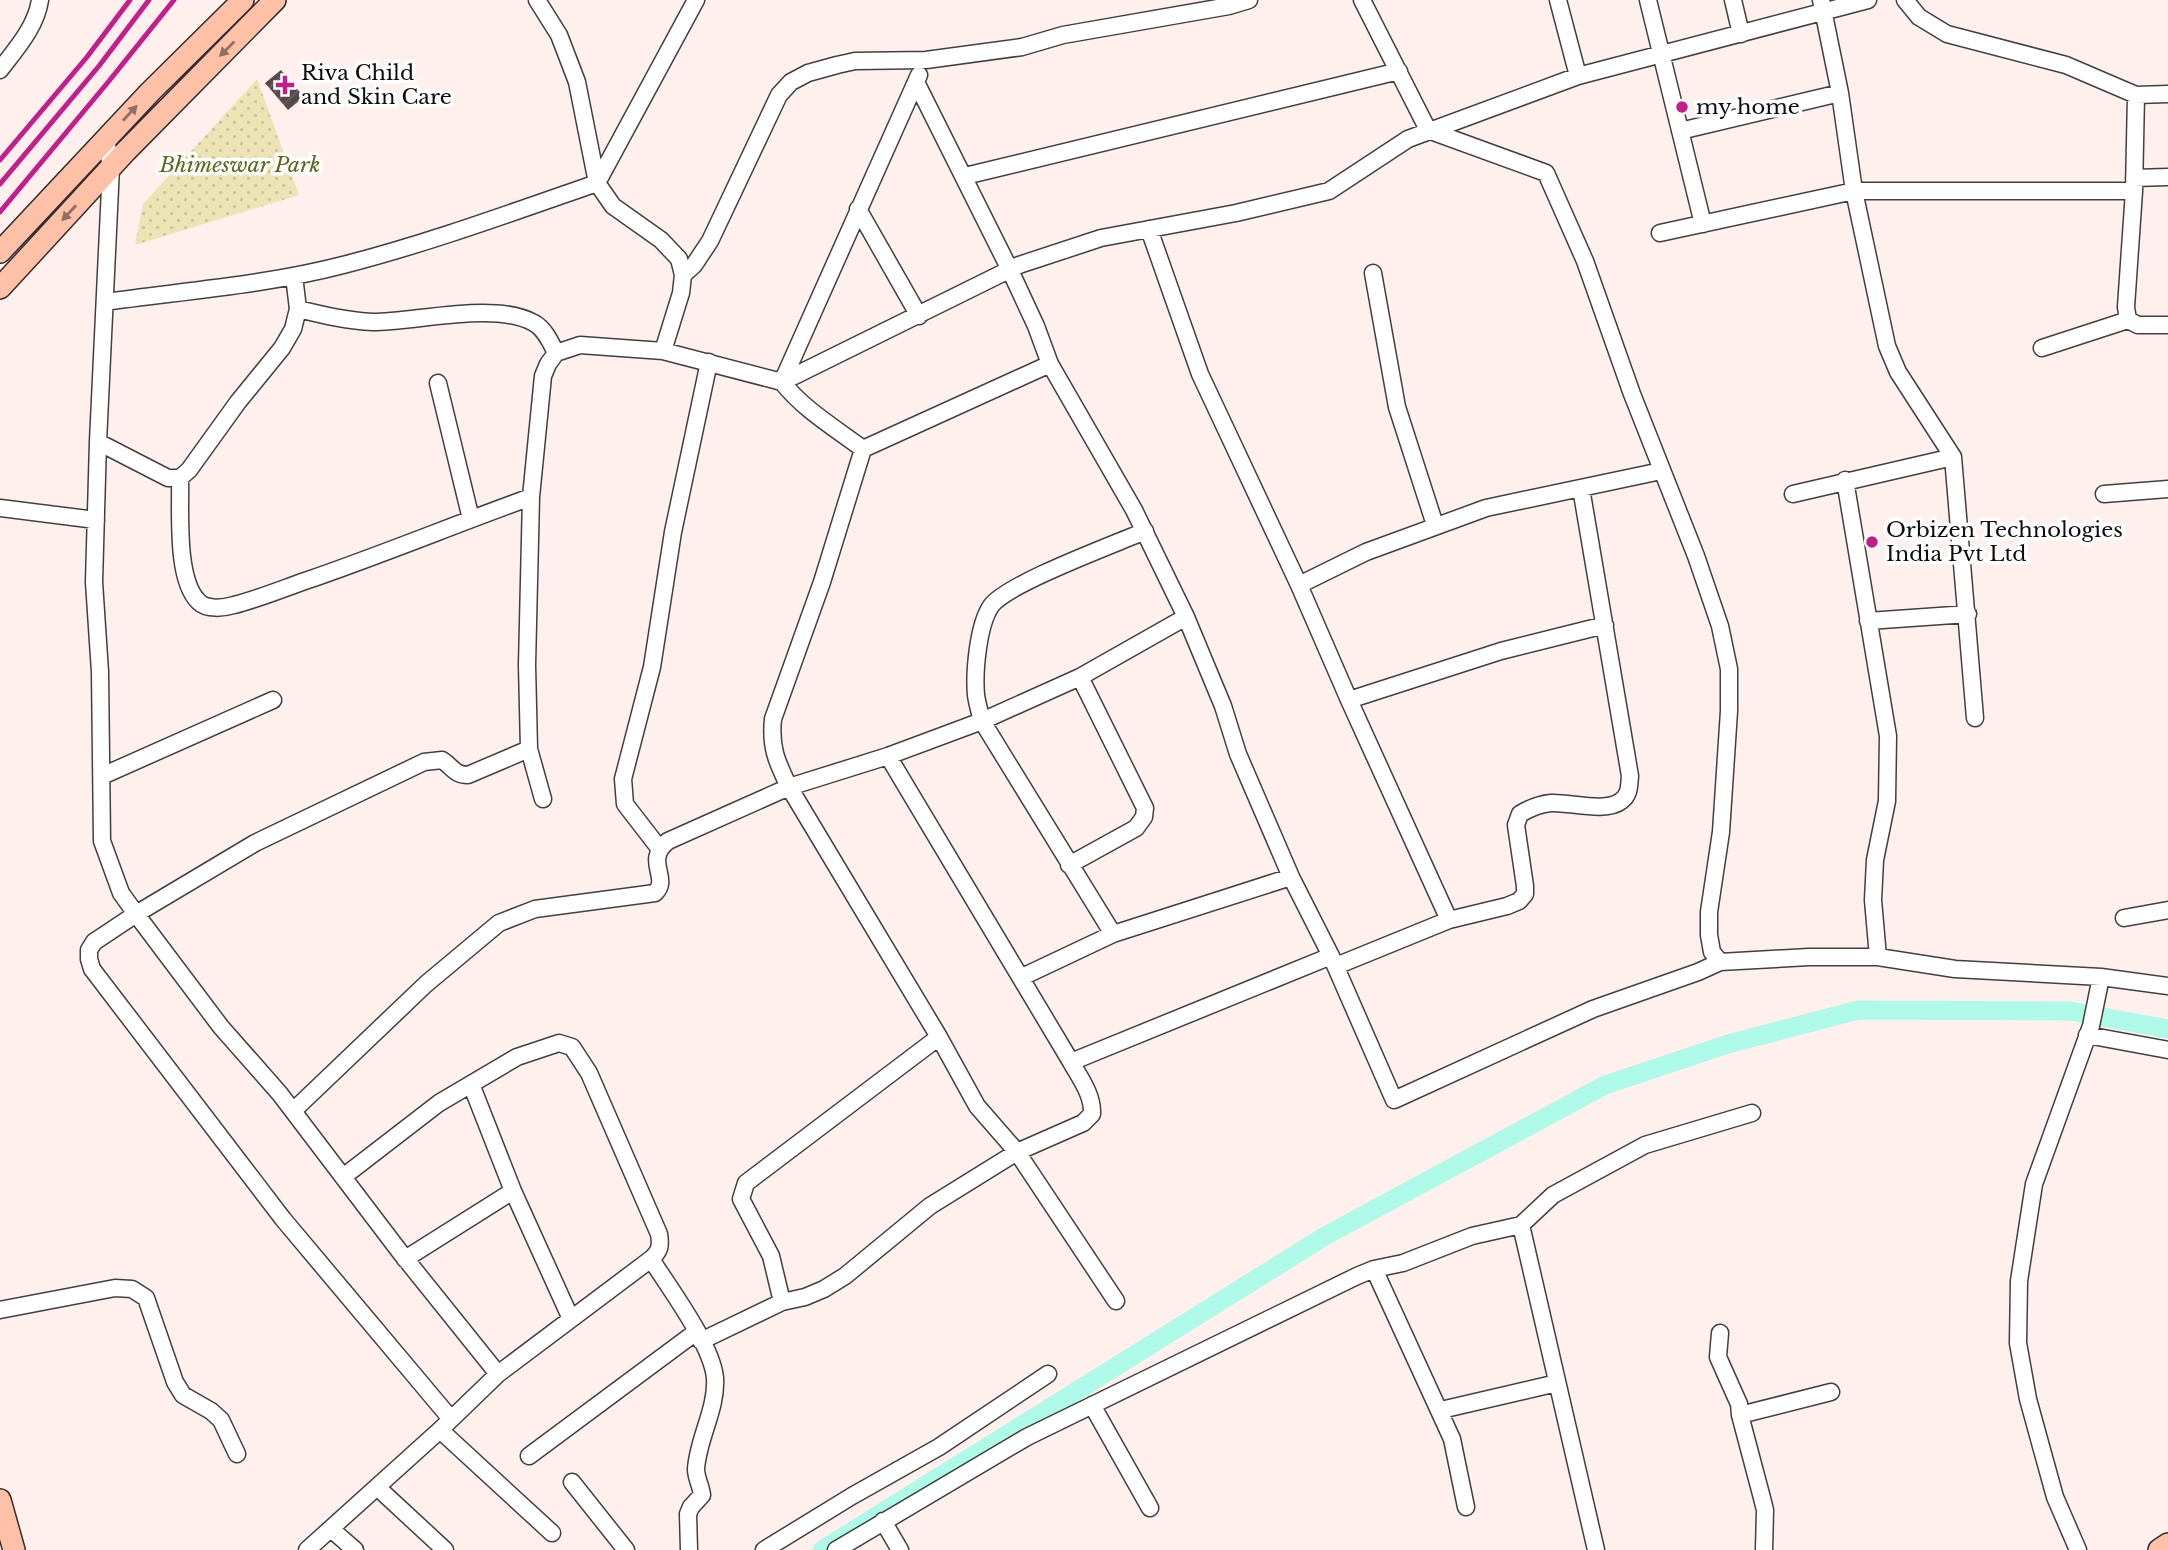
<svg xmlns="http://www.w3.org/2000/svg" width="2168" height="1550" font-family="'Libre Baskerville',serif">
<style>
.park{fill:url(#park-dots)}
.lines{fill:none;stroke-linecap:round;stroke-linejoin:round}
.canal{stroke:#aff9e8;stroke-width:19}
.building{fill:url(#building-hatch)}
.street-casing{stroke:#404040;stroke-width:19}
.secondary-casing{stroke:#2f2f2f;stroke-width:24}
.street{stroke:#fff;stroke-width:16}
.secondary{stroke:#ffc0a8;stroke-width:21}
.rail{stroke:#c41e8c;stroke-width:5}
.oneway{fill:#926f62}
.poi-dot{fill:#c41e8c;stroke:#fff;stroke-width:2.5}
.labels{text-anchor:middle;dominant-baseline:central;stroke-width:7;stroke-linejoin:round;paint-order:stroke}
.poi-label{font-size:21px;fill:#0d0d0d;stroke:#fff;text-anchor:start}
.park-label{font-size:21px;font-style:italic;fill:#5a681a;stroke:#fff}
</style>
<defs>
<pattern id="park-dots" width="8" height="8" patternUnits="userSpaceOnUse" patternTransform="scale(1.75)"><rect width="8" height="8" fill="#ece4b5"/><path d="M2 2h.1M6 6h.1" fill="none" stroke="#c9c29a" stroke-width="1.8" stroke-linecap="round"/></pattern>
<pattern id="building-hatch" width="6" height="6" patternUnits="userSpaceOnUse" patternTransform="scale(1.75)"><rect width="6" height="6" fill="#56494c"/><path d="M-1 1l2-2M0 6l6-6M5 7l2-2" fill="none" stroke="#695f61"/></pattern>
</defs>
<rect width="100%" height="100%" fill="#fff0ed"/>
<path class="park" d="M 257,79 L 299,195 L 135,245 L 143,204 Z"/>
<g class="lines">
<path class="canal" d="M 822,1550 L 1325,1236 L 1605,1085 L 1728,1044 L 1858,1010 L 2070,1011 L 2168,1029"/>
</g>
<path class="building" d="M 281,70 L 304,97 L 288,110 L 265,83 Z"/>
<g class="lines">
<defs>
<path id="street" d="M 537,0 L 559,35 L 577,82 L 597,183 L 613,206 L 661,240 L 679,259 L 683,275 L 681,293 L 663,351
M 1362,0 L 1428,130 L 1546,173 L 1585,261 L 1632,394 L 1696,556 L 1720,626 L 1729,669 L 1729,711 L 1721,832 L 1709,912 L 1709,935 L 1712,952 L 1720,962 L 1809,957 L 1878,957 L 1955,969 L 2101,977 L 2168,986
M 1558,0 L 1578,76
M 1648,0 L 1703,224
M 1733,0 L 1741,34
M 1821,0 L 1840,93 L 1854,191 L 1887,346 L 1898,372 L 1953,457 L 1975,718
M 1905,0 L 1919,17 L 1947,34 L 2066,65 L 2136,95 L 2168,94
M 0,70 C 16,49 36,27 40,0
M 916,82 L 1010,270 L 1036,326 L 1050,364 L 1134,510 L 1186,617 L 1223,706 L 1238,754 L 1291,877 L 1331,956 L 1394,1100 L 1593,1009 L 1698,972 L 1720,962
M 2136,95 L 2134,191 L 2126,307 L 2128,320 L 2138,325 L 2168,325
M 1680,131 L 1840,93
M 106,139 L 111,167 L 98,442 L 94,582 L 100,672 L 102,841 L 121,893 L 136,914 L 221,1027 L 280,1094 L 400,1252 L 498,1374
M 965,176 L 1399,71
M 2134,178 L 2168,177
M 858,209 L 919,316
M 1149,229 L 1200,374 L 1299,585 L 1349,700 L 1449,920
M 1660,233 L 1854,191 L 2134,191
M 1373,273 L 1397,407 L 1435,525
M 683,275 L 694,265 L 710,241 L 779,95 L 791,82 L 808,73 L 837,65 L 855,61 L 926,60 L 1022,47 L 1063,35 L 1229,6 L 1249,0
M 105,302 C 184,291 266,285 343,265 C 429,243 513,212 597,183 L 696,0
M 298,309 C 323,315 347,321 373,322 C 416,322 495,301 534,323 C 545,329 551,343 556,353
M 2042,348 L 2128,320
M 1050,364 L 863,449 L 822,582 L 773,719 C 770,748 777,762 789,787 L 939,1037 L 977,1106 L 1017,1152 L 1116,1301
M 438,383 L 471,519
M 98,442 L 168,478 L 180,478 L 189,470 L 238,402 L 282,348 L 293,329 L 298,309 L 294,276
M 863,449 C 835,428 803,409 782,382 L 919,75
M 180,478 C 181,509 175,580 199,602 C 207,610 224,608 234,605 C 258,599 282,589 305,581 C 381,555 456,524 531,497
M 1845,480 L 1888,736 L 1887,801 L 1875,860 L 1873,900 L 1878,957
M 1793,494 L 1953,457
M 2104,494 L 2168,489
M 0,508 L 96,520
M 1299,585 L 1366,552 L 1486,508 L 1661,471
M 1868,621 L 1968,614
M 1349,700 L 1501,651 L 1605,625
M 102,776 L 273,700
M 543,799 L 529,749 L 527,665 L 531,497 L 543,376 L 548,364 L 556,353 L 580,345 L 663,351 L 782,382 L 1019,265 L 1101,238 L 1236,213 L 1329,191 L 1408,139 L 1578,76 L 1868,0
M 659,848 L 625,804 L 623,779 L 652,667 L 673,532 L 709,362
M 1069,865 L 1136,828 L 1144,817 L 1145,808 L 1080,677
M 2124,918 L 2168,910
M 1113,934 L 982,721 C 980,713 977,703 976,695 C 974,672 978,625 991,606 C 1006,584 1115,544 1145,531
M 1336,966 L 1449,920 L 1507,906 L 1519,901 L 1525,894 L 1525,886 L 1516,825 L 1520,814 C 1530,808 1539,804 1551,803 C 1570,802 1606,813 1621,801 C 1630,795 1629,785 1630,776 L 1581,488
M 1022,977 L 1113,934 L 1291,877
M 2087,1035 L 2168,1050
M 1071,1062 L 1331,956
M 471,1084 L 513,1191 L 571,1319
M 293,1111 L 426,984 L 499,923 L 535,909 L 655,893 C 671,878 643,861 668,841 L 789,787 L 888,756 L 982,721 L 1080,677 L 1186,617
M 1521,1225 L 1596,1550
M 405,1259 L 513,1191
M 651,1259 C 670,1289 712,1345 715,1378 C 717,1409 698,1438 696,1469 C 696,1478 701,1486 702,1495 L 691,1507 L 688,1514 L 689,1550
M 1374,1269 L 1452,1439 L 1466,1507
M 782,1302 L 771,1256 L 741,1199 L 746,1183 L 939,1037
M 0,1310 L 115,1288 L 132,1289 L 146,1298 L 175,1382 L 183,1395 L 211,1411 L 221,1420 L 237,1454
M 1720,1333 L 1718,1357 L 1739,1404 L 1740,1415 L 1762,1498 L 1765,1510 L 1764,1550
M 701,1341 L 782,1302 L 805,1297 L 824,1289 L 845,1276 L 930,1206 L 1017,1152 L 1083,1123 L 1092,1114 C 1093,1095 1080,1078 1071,1062 L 888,756
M 1092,1405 L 1150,1508
M 1441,1410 L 1557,1383
M 1740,1415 L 1831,1392
M 451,1419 L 283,1219 L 92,969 L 89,959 L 89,950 L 94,942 L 136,914 L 255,843 L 424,762 L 442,760 C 453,767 454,775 468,775 L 529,749
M 440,1430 L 552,1533
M 529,1456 L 696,1332
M 572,1482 L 626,1550
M 377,1487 L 445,1550
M 883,1521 L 900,1550
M 331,1529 L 355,1550
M 307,1550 L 440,1430 L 498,1374 L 651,1259 C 660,1251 661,1246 659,1234 L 589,1073 L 572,1047 L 559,1043 L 517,1057 L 439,1103 L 343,1177
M 764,1550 L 852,1496 L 939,1447 L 1048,1374
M 836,1550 L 1027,1437 L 1357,1276 L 1374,1269 L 1403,1263 L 1472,1236 L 1521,1225 L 1553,1195 L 1645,1145 L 1752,1113
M 2078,1550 L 2055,1497 L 2028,1399 L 2018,1343 L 2019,1281 L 2034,1184 L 2091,1026 L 2101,977"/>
<path id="secondary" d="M 0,252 L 150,92 L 243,0
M 0,288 L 126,151 L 275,0
M 0,1500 L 14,1550
M 2159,1550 L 2168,1544"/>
</defs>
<use href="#street" class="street-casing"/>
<use href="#secondary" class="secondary-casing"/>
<use href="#street" class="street"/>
<use href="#secondary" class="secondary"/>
<path class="rail" d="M 0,160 L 87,57 L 130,0
M 0,184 L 99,66 L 149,0
M 0,212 L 109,81 L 174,0"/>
</g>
<defs><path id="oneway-solid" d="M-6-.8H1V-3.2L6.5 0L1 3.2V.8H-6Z" transform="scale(1.75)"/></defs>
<g class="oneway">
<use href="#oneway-solid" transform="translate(227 49) rotate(135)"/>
<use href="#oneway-solid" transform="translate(130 113) rotate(-47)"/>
<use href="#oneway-solid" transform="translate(69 213) rotate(133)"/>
</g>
<g class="poi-dot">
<path d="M281.5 74.5h7v7h7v7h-7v7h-7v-7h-7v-7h7z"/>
<circle cx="1682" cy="107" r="7"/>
<circle cx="1872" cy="542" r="7"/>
</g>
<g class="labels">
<g class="poi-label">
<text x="301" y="73">Riva Child<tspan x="301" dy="24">and Skin Care</tspan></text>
<text x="1696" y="107">my home</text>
<text x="1886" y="530">Orbizen Technologies<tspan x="1886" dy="24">India Pvt Ltd</tspan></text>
</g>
<g class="park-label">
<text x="240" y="165">Bhimeswar Park</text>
</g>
</g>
</svg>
